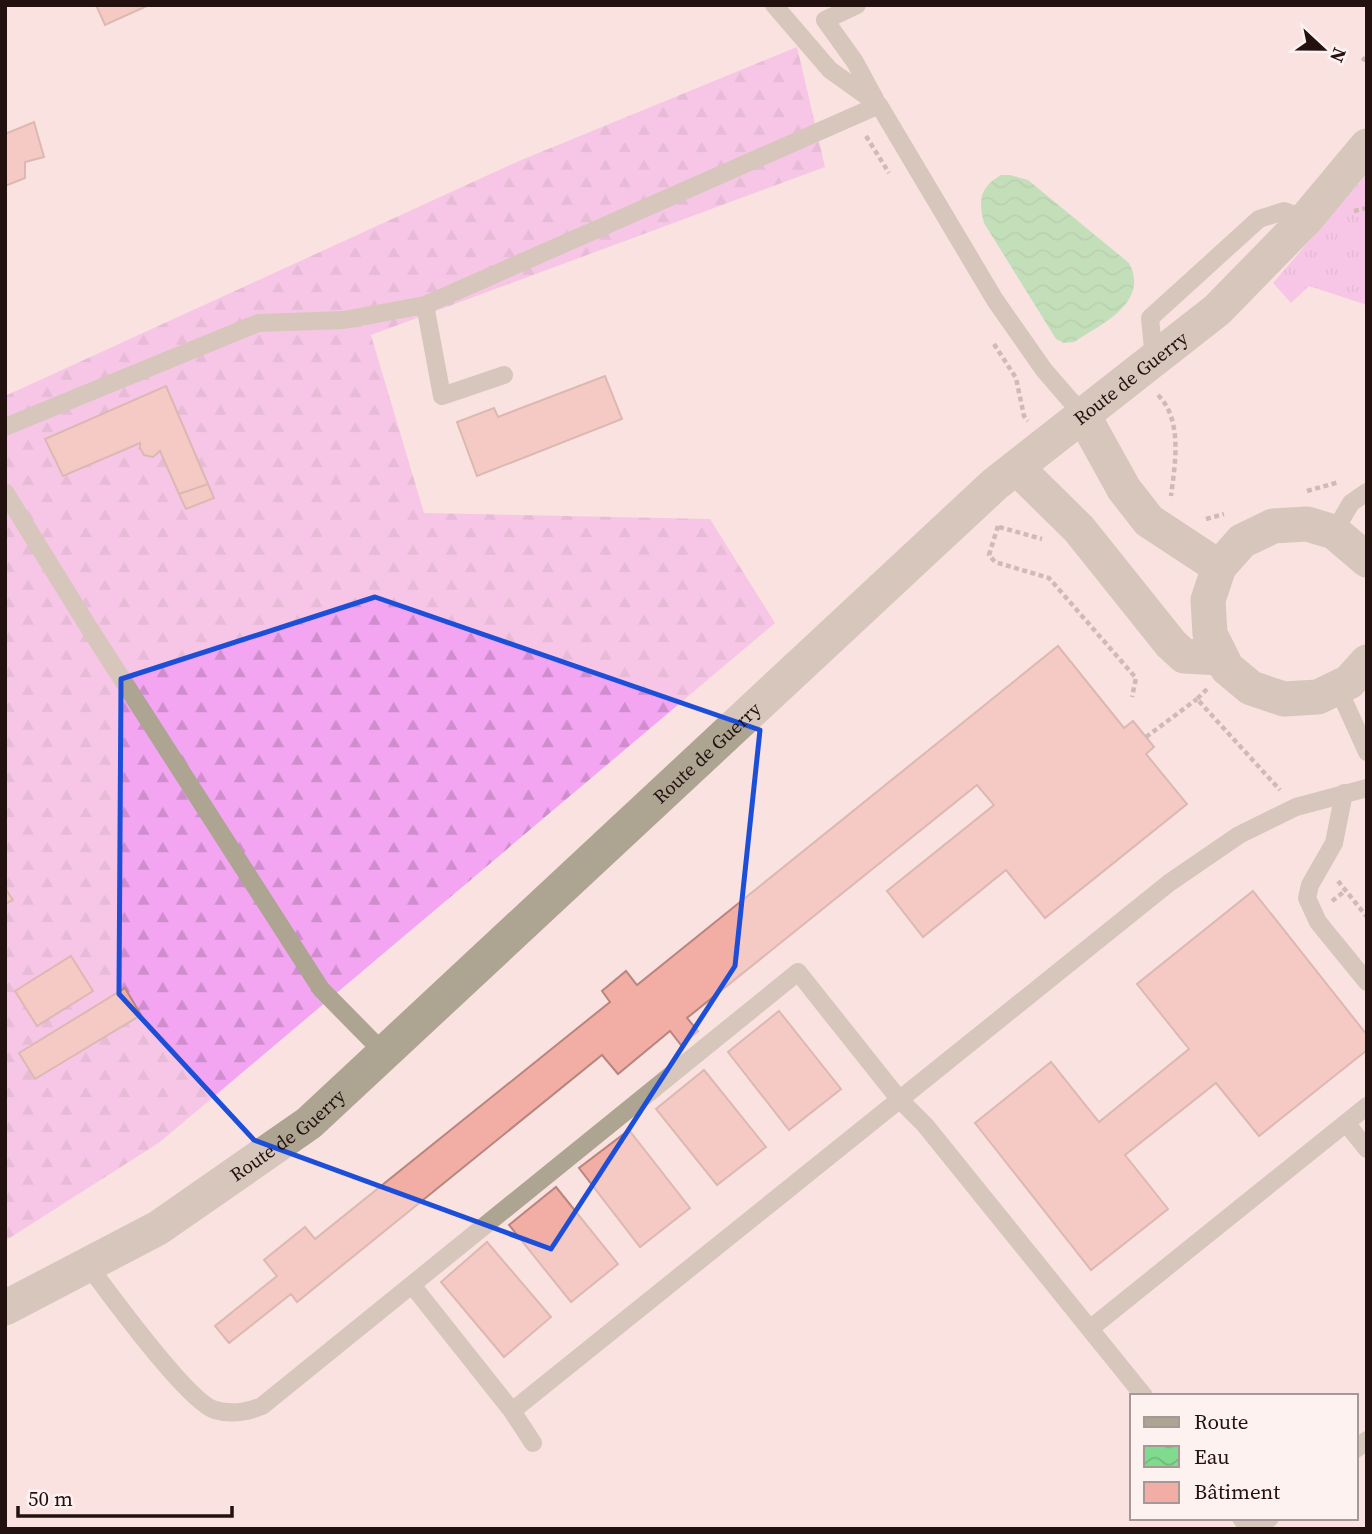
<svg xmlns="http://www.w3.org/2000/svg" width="1372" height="1534" font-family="'Source Serif 4',serif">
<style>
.grass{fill:url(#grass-tufts)}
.forest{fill:url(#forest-firs)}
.water{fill:url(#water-waves)}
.building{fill:#f2ada4;stroke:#b8867f;stroke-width:2}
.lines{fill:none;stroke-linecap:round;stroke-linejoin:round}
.path{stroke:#9e8987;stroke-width:4.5;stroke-dasharray:5 3.5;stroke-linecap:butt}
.service{stroke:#ada491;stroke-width:18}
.minor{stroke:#ada491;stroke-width:35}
.marked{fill:none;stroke:#1d4ed8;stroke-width:5;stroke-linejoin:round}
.labels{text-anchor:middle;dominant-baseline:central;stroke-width:5;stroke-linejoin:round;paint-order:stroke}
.street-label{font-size:19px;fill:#23110f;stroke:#fef2f1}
</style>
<defs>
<pattern id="grass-tufts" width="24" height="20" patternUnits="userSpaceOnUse" patternTransform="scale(1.75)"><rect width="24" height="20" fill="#f3a5f1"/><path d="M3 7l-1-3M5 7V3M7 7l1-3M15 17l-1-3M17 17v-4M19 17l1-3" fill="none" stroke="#d08dcd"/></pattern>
<pattern id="forest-firs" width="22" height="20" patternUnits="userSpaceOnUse" patternTransform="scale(1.75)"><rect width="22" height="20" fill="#f3a5f1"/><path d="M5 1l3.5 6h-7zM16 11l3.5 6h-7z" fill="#d08dcd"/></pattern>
<pattern id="water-waves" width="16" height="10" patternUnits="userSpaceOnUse" patternTransform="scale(1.75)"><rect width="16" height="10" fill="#81db8e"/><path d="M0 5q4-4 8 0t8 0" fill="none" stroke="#6fbb79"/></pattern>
</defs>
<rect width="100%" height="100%" fill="#f9e2df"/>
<path class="grass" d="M 1367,174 L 1367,305 L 1309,286 L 1291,303 L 1273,283 Z"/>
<path class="forest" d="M 797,47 L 825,167 L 371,335 L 424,513 L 710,519 L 775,623 L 160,1142 L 5,1241 L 5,396 L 519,161 Z"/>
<path class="water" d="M 1001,175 L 1010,175 L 1028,180 L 1129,263 C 1150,303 1101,324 1074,342 L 1064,343 L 1056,339 L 984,223 C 978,200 980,187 1001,175 Z"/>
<path class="building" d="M 96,5 L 149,5 L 105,25 Z
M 34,122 L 44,157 L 25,162 L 25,178 L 5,186 L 5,134 Z
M 605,376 L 622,419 L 477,476 L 457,422 L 494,408 L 498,417 Z
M 166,386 L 208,484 L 179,494 L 160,451 L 153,457 L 144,455 L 140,448 L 140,443 L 63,476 L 45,439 Z
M 208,484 L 214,498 L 186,509 L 179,494 Z
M 1058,646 L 1124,728 L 1133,721 L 1154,747 L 1146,754 L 1187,804 L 1045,918 L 1006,870 L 923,937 L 887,891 L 994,805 L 977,785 L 687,1018 L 698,1031 L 681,1045 L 670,1031 L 618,1074 L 602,1055 L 297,1302 L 291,1294 L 229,1343 L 215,1326 L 277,1276 L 264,1260 L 305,1227 L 315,1239 L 610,1002 L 602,991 L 626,971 L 637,985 Z
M 5,888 L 13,900 L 5,904 Z
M 1253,891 L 1367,1035 L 1367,1050 L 1259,1136 L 1216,1083 L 1125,1155 L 1168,1209 L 1091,1270 L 975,1123 L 1051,1062 L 1099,1122 L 1189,1049 L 1137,984 Z
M 71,956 L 93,991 L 37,1026 L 15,991 Z
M 125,988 L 141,1015 L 35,1079 L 19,1053 Z
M 779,1011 L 841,1089 L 789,1130 L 728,1052 Z
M 704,1070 L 766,1147 L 717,1185 L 656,1109 Z
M 629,1130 L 690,1208 L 640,1247 L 579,1168 Z
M 556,1187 L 618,1264 L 571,1302 L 509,1225 Z
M 487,1242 L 551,1317 L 504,1357 L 441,1282 Z"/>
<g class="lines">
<path class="path" d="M 1362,58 L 1367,61
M 866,136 L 889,173
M 1354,211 L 1367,208
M 994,344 L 1016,378 L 1024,416 L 1028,421
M 1158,395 C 1183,420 1175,464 1171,496
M 1307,491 L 1339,482
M 1206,519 L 1224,514
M 998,526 L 989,555 L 995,562 L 1049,578 L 1136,678 L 1132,697
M 999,527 L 1042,539
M 1207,689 L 1197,699 L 1280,790
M 1146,737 L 1197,699
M 1338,881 L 1367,917
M 1332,901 L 1345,891"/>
<path class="service" d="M 774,5 L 830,70 L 879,105
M 857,5 L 825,20 L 855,62 L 875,99
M 425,305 L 442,396 L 504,375
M 1154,359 L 1150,318 L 1259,219 L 1284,211 L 1306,219
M 5,427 L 258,323 L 344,320 L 425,305 L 879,105 L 995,300 L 1044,370 L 1083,415
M 5,492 L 86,623 L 321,989 L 384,1053
M 1334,532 L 1351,503 L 1367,492
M 1338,688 L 1367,752
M 1344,793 L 1334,843 L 1310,885 L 1307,898 L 1318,922 L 1367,982
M 1346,1123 L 1367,1149
M 88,1265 C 108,1292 188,1402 215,1410 C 232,1415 247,1412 262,1406 L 798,972 L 899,1099 L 925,1125 L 1144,1396
M 412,1285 L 512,1411 L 533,1443
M 1091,1328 L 1367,1106
M 512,1411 L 1169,883 L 1239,835 L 1296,807 L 1367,788
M 1356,1449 L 1367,1440
M 1241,1518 L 1249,1529
M 1257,1529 L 1270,1518"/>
<g class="minor">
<path d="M 1083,415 L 1124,489 L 1149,521 L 1219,567"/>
<path d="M 1017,468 L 1079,529 L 1171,644 L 1184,656 L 1221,658"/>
<path d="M 1367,560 L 1334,532 L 1307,524 L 1273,526 L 1242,541 L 1219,567 L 1208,600 L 1210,634 L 1227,668 L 1251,688 L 1284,699 L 1318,697 L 1349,682 L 1367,662"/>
<path id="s1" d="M 5,1308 L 158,1228 L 309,1123 L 995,484 L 1217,310 L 1306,219 L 1367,146"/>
</g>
</g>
<path d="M0 0H1372V1534H0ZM 375,597 L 760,730 L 735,966 L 551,1249 L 254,1140 L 119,994 L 121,679 Z" fill="#f9e2df" fill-opacity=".55" fill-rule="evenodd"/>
<path class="marked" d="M 375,597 L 760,730 L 735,966 L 551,1249 L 254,1140 L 119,994 L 121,679 Z"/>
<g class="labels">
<g class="street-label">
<text stroke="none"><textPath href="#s1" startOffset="1466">Route de Guerry</textPath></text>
<text stroke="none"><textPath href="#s1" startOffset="900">Route de Guerry</textPath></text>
<text stroke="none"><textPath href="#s1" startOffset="332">Route de Guerry</textPath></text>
</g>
</g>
<rect width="1372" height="1534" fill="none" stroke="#23110f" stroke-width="14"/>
<rect x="1130" y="1394" width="228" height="126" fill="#fef2f1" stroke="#a69897" stroke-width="2"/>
<rect x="1144" y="1417" width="35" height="10" fill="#ada491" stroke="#a69897" stroke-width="2"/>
<text x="1194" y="1429" font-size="21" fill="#23110f">Route</text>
<rect x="1144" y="1446" width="35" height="21" fill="url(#water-waves)" stroke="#a69897" stroke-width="2"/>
<text x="1194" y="1464" font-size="21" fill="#23110f">Eau</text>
<rect x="1144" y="1482" width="35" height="21" fill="#f2ada4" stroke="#a69897" stroke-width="2"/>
<text x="1194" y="1499" font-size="21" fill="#23110f">Bâtiment</text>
<g transform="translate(1323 49) rotate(112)" stroke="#fef2f1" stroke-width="5" paint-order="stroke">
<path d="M0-5L12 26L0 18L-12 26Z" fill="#23110f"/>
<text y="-10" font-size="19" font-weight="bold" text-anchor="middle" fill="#23110f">N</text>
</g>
<path d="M18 1506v10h214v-10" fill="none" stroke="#23110f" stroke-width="3.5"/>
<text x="28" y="1506" font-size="21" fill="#23110f" stroke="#fef2f1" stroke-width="5" paint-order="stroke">50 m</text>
</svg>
